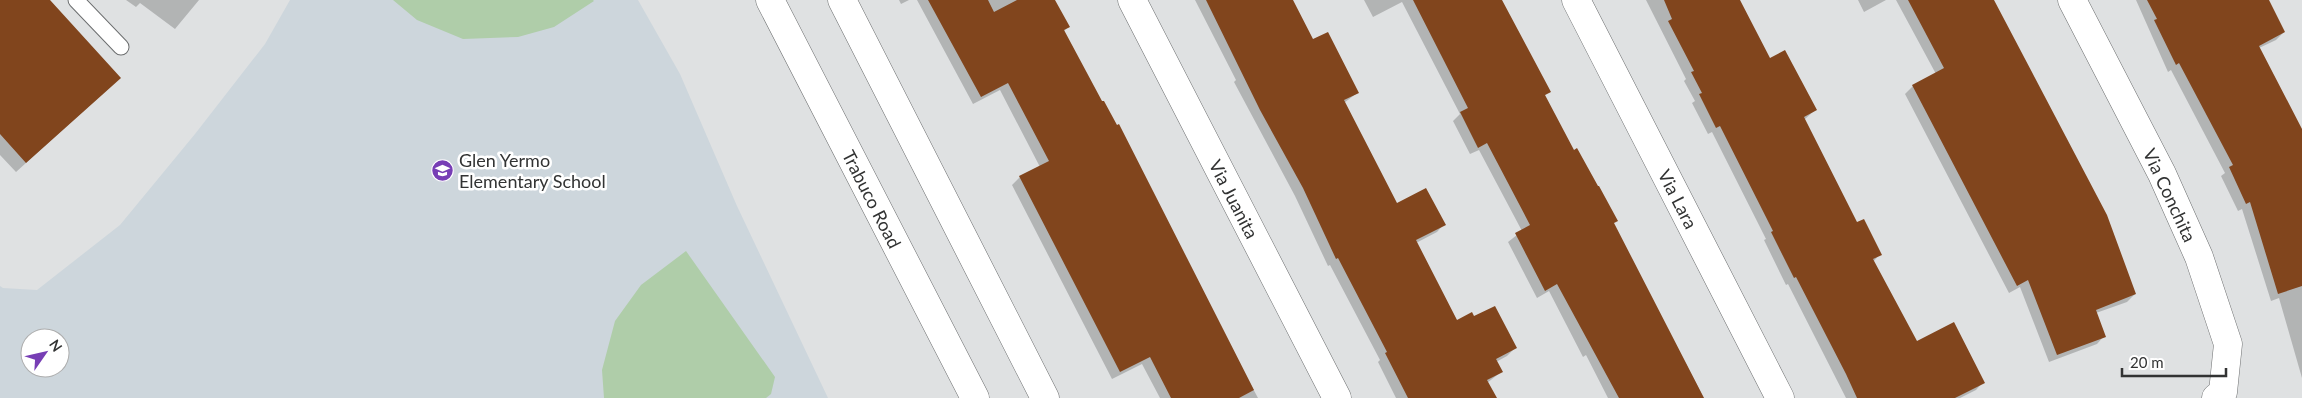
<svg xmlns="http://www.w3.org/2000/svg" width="2302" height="398" font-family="Lato,sans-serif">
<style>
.built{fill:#cdd6dc;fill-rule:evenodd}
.green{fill:#afcda9}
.shadow{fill:#0003}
.building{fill:#81451d}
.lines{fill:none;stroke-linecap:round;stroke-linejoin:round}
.lane-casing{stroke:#6c6e6f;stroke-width:17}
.street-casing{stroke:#6c6e6f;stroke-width:29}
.primary-casing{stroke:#6c6e6f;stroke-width:29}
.lane{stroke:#fff;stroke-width:15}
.street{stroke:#fff;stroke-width:28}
.primary{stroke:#fff;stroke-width:28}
.labels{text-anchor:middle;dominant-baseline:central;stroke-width:5;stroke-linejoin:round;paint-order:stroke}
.poi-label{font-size:18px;fill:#323333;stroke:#fff;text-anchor:start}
.street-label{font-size:18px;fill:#323333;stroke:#fff}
</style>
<rect width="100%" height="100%" fill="#dfe1e2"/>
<path class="built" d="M 290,0 L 638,0 L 680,74 L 737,206 L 828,398 L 0,398 L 0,286 L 3,288 L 37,290 L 120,225 L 195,134 L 265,44 ZM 30,338 L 60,338 L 60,368 L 30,368 Z"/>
<path class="green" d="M 393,0 L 593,0 L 594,1 L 554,27 L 518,37 L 463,39 L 417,20 Z
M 686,251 L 775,377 L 771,394 L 766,398 L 604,398 L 602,370 L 615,321 L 641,285 Z"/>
<path class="shadow" d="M 0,0 L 48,0 L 109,88 L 16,172 L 0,155 Z
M 126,0 L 199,0 L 175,29 L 140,3 L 136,7 Z
M 899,0 L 909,0 L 901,4 Z
M 917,0 L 1054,0 L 1068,27 L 1063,32 L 1258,398 L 1160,398 L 1142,364 L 1112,379 L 1012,185 L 1020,177 L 1040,167 L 1000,90 L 973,104 Z
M 1195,0 L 1292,0 L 1313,41 L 1357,93 L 1344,103 L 1396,204 L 1444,224 L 1437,232 L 1416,243 L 1457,321 L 1474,318 L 1515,348 L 1507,356 L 1496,362 L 1501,372 L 1487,383 L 1495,398 L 1396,398 L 1378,362 L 1380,360 L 1330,265 L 1328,266 L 1295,196 L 1234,82 L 1236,80 Z
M 1364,0 L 1500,0 L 1549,92 L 1544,96 L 1704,398 L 1608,398 L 1586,355 L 1583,357 L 1549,291 L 1537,298 L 1508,242 L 1522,231 L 1479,150 L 1470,154 L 1453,121 L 1460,114 L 1402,2 L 1373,17 Z
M 1646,0 L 1739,0 L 1769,59 L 1815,110 L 1804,120 L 1856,224 L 1880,254 L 1873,262 L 1916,343 L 1983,382 L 1976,390 L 1960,398 L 1846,398 L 1788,284 L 1786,285 L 1764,240 L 1766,239 L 1712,132 L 1708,134 L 1692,103 L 1695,101 L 1684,81 L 1686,79 Z
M 1858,0 L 1886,0 L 1864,12 Z
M 1896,0 L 1992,0 L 2135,294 L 2127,302 L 2096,313 L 2104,336 L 2097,344 L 2049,362 L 2020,287 L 2009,293 L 1905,94 L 1913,86 L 1936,74 Z
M 2136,0 L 2268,0 L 2284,32 L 2276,40 L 2259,48 L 2302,131 L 2302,378 L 2279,298 L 2271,301 L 2242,209 L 2238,211 L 2221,176 L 2225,173 L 2171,70 L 2168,72 Z"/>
<path class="building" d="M 0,0 L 50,0 L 121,78 L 26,163 L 0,134 Z
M 928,0 L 988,0 L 994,12 L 1017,0 L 1055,0 L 1070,27 L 1064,30 L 1102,101 L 1104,101 L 1117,125 L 1119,124 L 1254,390 L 1239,398 L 1171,398 L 1150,357 L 1120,372 L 1019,176 L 1049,161 L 1008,83 L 981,97 Z
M 1206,0 L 1293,0 L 1313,39 L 1328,32 L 1359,93 L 1344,100 L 1397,203 L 1426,188 L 1446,225 L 1416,240 L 1457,320 L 1472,312 L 1474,316 L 1495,306 L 1517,348 L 1496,359 L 1503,372 L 1487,380 L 1497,398 L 1408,398 L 1385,353 L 1387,352 L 1338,258 L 1336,259 L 1303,188 L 1260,110 Z
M 1413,0 L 1502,0 L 1551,92 L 1545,95 L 1574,150 L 1577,148 L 1598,186 L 1599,186 L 1618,221 L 1614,223 L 1704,398 L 1619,398 L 1557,284 L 1545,291 L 1515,233 L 1530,225 L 1487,143 L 1478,148 L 1460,112 L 1468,108 Z
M 1664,0 L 1740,0 L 1770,58 L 1785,50 L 1817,110 L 1804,117 L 1857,222 L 1864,219 L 1882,255 L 1873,259 L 1917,341 L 1954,322 L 1985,383 L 1955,398 L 1857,398 L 1846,374 L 1796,277 L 1794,278 L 1771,232 L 1773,231 L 1720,126 L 1716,128 L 1699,94 L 1702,93 L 1691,72 L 1694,71 L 1668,21 L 1672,19 Z
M 1908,0 L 1994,0 L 2107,215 L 2136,294 L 2096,310 L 2106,337 L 2057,355 L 2028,280 L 2017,286 L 1912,85 L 1944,68 Z
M 2147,0 L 2269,0 L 2285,32 L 2259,46 L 2302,129 L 2302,286 L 2278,294 L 2250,202 L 2246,204 L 2229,167 L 2233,165 L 2179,63 L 2176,65 L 2154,20 L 2157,19 Z"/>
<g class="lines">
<defs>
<path id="lane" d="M 76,0 L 121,47"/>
<path id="street" d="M 1132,0 L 1337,398
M 1576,0 L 1780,398
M 2072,0 L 2162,174 L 2199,257 L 2228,344 L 2223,392 L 2216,398"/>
<path id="primary" d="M 770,0 L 975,398
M 842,0 L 1045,398"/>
</defs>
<use href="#lane" class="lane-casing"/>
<use href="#street" class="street-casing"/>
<use href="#primary" class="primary-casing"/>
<use href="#lane" class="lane"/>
<use href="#street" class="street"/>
<use href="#primary" class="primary"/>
</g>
<defs>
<symbol id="school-disc" viewBox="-11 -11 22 22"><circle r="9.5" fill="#773eb5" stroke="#fff"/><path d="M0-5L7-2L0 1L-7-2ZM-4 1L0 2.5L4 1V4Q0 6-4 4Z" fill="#fff"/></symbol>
</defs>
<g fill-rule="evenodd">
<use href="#school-disc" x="430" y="158" width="25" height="25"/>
</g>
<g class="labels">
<g class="poi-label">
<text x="459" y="160">Glen Yermo<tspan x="459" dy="21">Elementary School</tspan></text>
</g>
<g class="street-label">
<text transform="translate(2170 195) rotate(65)">Via Conchita</text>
<text transform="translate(872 199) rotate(63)">Trabuco Road</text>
<text transform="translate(1234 199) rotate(63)">Via Juanita</text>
<text transform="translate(1678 199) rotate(63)">Via Lara</text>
</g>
</g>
<g transform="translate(45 353) rotate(56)"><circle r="24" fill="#ffffff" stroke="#adadad"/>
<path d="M0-4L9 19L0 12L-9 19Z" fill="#773eb5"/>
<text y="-8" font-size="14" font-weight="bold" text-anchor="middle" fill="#323333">N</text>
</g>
<path d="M2122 368v8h104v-8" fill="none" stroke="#323333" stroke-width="2.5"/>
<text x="2130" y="368" font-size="15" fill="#323333" stroke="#ffffff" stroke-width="4" paint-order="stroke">20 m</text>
</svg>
